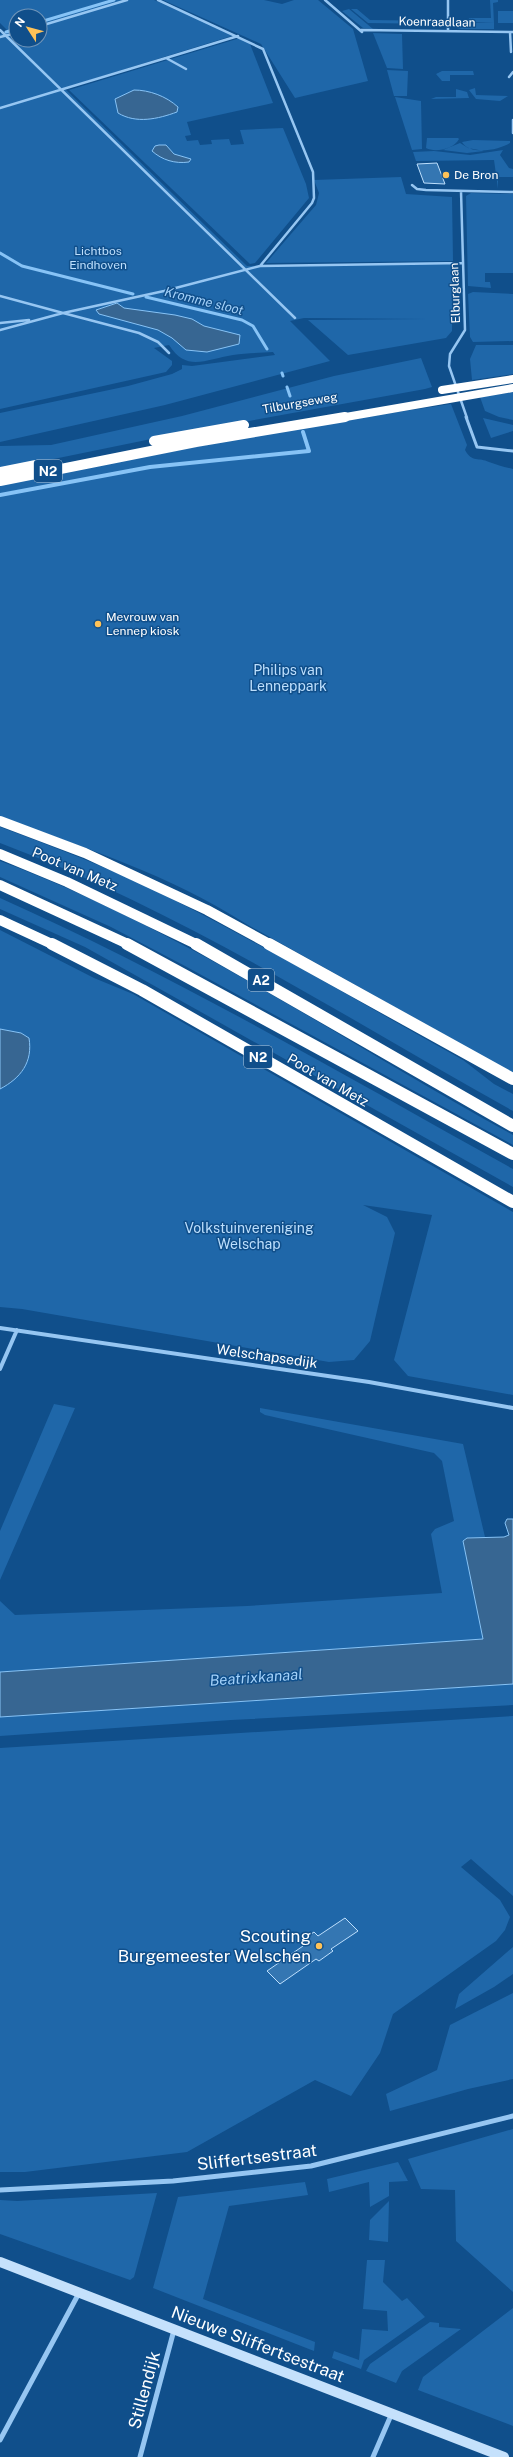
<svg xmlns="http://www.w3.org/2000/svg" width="513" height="2457" font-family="'Public Sans',sans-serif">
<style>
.green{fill:#1f67a9;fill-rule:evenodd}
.water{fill:#376692;stroke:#87c3f6}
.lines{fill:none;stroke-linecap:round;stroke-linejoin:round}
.stream-far1{stroke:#87c3f6;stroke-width:3}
.stream{stroke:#87c3f6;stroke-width:4}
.building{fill:#3476b2;stroke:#bddffd}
.street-far3{stroke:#96c6f2;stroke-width:2.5}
.street-far2{stroke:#96c6f2;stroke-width:3}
.street-far1{stroke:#96c6f2;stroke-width:4}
.street{stroke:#96c6f2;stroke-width:5}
.secondary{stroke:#c5e1fc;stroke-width:10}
.highway-far2{stroke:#fff;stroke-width:8}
.highway-far1{stroke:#fff;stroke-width:10}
.highway{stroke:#fff;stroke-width:12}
.poi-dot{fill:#ffc257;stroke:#104f8b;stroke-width:1.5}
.labels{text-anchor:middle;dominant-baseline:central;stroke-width:3;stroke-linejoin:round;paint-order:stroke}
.far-street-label{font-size:12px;fill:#fff;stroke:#104f8b}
.far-poi-label{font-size:12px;fill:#fff;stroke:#104f8b;text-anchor:start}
.far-park-label{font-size:12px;fill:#bddffd;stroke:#104f8b}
.far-water-label{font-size:13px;font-style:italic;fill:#a2d0f9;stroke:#104f8b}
.shield{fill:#104f8b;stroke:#b7cadc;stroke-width:1}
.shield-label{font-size:13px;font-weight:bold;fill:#fff}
.park-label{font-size:14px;fill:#bddffd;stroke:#104f8b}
.street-label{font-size:14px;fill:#fff;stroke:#104f8b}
.water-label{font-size:15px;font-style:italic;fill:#a2d0f9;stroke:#104f8b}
.near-poi-label{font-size:17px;fill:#fff;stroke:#104f8b;text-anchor:end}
.near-street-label{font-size:17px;fill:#fff;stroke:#104f8b}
</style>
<rect width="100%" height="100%" fill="#104f8b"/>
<path class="green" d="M 0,0 L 154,0 L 235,35 L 64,88 L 247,266 L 452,262 L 453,268 L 452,331 L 446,338 L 348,355 L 308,320 L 425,319 L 304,318 L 290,321 L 330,361 L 165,405 L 0,442 L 0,413 L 128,386 L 172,374 L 182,369 L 182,365 L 192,366 L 275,355 L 273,352 C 260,353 246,353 233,355 C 206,359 187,373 169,345 L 154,348 L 172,361 L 172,365 L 166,372 L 0,409 L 0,34 L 8,31 L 0,23 ZM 16,16 L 40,16 L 40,40 L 16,40 Z
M 163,0 L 264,0 L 282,4 L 294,0 L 318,0 L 353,29 L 368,81 L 295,98 L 261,44 Z
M 490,0 L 498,0 L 498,2 L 493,3 L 494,23 L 468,22 L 469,18 L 491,18 Z
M 349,9 L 373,29 L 363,28 L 342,11 Z
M 351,9 L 357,9 L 370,20 L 444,21 L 444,24 L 368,23 Z
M 498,11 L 513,11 L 513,23 L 498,23 Z
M 457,23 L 494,23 L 494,29 L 461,29 L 457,28 Z
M 373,33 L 402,34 L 403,69 L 387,68 Z
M 240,38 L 250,44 L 273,103 L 187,122 L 191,135 L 185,136 L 187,141 L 198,140 L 200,145 L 212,144 L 211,140 L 229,139 L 231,145 L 244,144 L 240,130 L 283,128 L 306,184 L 309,198 L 255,263 L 250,264 L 69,90 Z
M 387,70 L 408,71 L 407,96 L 394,96 Z
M 442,71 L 473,71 L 474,75 L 450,75 L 450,81 L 442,81 L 436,74 Z
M 475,88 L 476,95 L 508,96 L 500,101 L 476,99 L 469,90 Z
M 456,89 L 467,92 L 469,98 L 431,99 L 436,97 L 456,97 Z
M 395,97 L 421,101 L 422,149 L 412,150 Z
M 427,138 L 458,138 L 459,139 C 454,149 435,153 426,148 Z
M 473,140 L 510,141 L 510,143 C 499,150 470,156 462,142 Z
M 460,143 L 468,148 L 484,151 L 467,153 L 443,150 Z
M 503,150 L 500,155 L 509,168 L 513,169 L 513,177 L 498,177 L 498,189 L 494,160 L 416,161 L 413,152 L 434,151 L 470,155 Z
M 401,177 L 406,194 L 452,197 L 453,261 L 266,263 L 316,205 L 319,193 L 314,180 Z
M 471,193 L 513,194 L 513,273 L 485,273 L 485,282 L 490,282 L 491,288 L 468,286 L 466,196 Z
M 473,292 L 513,294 L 513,341 L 473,342 L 470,337 L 468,294 Z
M 476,345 L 513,345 L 513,374 L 472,380 L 470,359 Z
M 421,358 L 432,387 L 425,389 L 161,437 L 0,470 L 0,446 L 51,445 L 182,416 L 334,376 Z
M 513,392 L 513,420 L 499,417 L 485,411 L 480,397 Z
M 451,404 L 467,445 L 465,450 C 472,463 479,457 489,462 C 497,465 504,467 513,469 L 513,1073 L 248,925 C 168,874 88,849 0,817 L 0,485 L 298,427 Z
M 483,418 L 513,425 L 513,431 L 491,438 Z
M 0,827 C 54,847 110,868 162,894 C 264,945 362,1004 463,1060 L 494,1084 L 513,1094 L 513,1111 C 344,1017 182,911 0,843 Z
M 0,861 C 183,929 343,1042 513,1135 L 513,1145 L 185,966 L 111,927 L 0,877 Z
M 0,898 C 177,977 344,1075 513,1169 L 513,1187 L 85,947 L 0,909 Z
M 0,930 L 94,978 L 133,994 L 513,1212 L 513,1395 L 408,1376 L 394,1360 L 432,1215 L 363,1205 L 387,1217 L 395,1233 L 370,1341 L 354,1360 L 329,1362 L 22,1309 L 0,1307 L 0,1089 L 24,1069 L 29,1038 L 21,1033 L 0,1029 Z
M 54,1404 L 75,1408 L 0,1580 L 0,1531 Z
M 260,1408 L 463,1444 L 485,1537 L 467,1538 L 463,1541 L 484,1639 L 0,1672 L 0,1589 L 0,1601 L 15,1615 L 247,1606 L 442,1593 L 431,1534 L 435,1529 L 454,1521 L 442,1461 L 434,1453 L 265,1415 L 260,1412 Z
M 513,1684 L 513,1705 L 231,1720 L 0,1736 L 0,1717 Z
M 513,1716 L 513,1896 L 471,1859 L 461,1867 L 500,1900 L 510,1917 L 505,1930 L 496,1941 L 393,2014 L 380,2053 L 351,2096 L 315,2080 L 187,2152 L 25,2172 L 0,2172 L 0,1748 Z
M 513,1947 L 513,1974 L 494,1987 L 455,2009 L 459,1994 Z
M 513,1993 L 513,2079 L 468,2089 L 390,2111 L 386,2094 L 437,2070 L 450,2025 Z
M 513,2129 L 513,2292 L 456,2241 L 455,2190 L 421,2189 L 408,2159 Z
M 398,2162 L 408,2181 L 389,2182 L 389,2196 L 370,2207 L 369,2182 L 329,2192 L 327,2179 Z
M 305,2182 L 308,2195 L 229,2206 L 203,2299 L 315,2342 L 314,2351 L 153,2288 L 178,2197 Z
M 157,2193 L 134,2277 L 130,2280 L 0,2234 L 0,2200 L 17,2201 Z
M 389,2201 L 388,2242 L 369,2240 L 370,2220 Z
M 367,2260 L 385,2260 L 383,2282 L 402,2301 L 407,2298 L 425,2317 L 364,2360 L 361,2369 L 332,2358 L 334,2351 L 359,2360 L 362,2329 L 388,2331 L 387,2311 L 363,2309 Z
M 513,2308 L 513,2426 L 418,2390 L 423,2377 Z
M 430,2322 L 439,2323 L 439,2327 L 461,2329 L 402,2371 L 396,2383 L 366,2371 L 370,2364 Z"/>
<path class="water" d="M 134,90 C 149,90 166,96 178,107 L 177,112 C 158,119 136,124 118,113 L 115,99 Z
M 159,145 L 166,145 L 174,154 L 191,159 L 189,162 C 175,164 162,160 152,151 L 155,146 Z
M 117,303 L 124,308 L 175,315 L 192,319 L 204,326 L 240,335 L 239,344 L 207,352 L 186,350 L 172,338 L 158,330 L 99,314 L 96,310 Z
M 0,1029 L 21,1033 L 29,1038 C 33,1062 21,1078 0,1089 Z
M 507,1519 L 513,1519 L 513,1684 L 0,1717 L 0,1672 L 483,1639 L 463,1541 L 467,1538 L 504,1537 L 509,1535 L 505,1523 Z"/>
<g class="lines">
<path class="stream-far1" d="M 40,22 L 114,0
M 6,32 L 16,29
M 0,253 L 22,266 L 133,294
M 146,297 L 242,320 L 253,326 L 267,349
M 282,373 L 283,376
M 287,387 L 290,396"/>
<path class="stream" d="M 0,495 L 150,467 L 309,451 L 303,432"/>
</g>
<path class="building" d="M 437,163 L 445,184 L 424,183 L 417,164 Z
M 345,1918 L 358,1931 L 331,1949 L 333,1951 L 319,1961 L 316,1959 L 280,1984 L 267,1971 L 303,1946 L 299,1942 L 314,1932 L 318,1936 Z"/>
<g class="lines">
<path class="street-far3" d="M 158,0 L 263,49 L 313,172 L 314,198 L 312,203 L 260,266
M 325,0 L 362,32
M 448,0 L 448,31
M 40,26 L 127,0
M 0,30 L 295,318
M 361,30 L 513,32
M 510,32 L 511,52
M 0,37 L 16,33
M 186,69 L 166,58 L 238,36
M 509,77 L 513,72
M 0,108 L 166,58
M 513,120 L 513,133
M 412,185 L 417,189 L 426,190 L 513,192
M 461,191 L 465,330 L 450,354 L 449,366 L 467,418
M 0,296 L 63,313 L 164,291 L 260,266 L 463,263
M 0,323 L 29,320
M 0,330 L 63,313 L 139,333 L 158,342 L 169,353"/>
<path class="street-far2" d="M 466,417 L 477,447 L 513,451"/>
<path class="street-far1" d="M 0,1328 L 369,1382 L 513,1408
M 0,1369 L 17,1330"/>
<path class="street" d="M 0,2190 L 173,2181 L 311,2166 L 513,2116
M 0,2440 L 79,2293
M 140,2457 L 174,2330
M 373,2457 L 392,2413"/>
<path class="secondary" d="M 0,2262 L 504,2457"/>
<path class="highway-far2" d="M 442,390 L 513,379
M 340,418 L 513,388"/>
<path class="highway-far1" d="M 154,441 L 244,425
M 0,472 L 36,465
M 0,481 L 196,442 L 345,417
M 0,821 L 85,853 L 207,910 L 271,945
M 0,854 L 67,882 L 198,945
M 0,885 L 130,945
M 0,920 L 54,945"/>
<path class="highway" d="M 52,944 L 142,990 L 513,1202
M 127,944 L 513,1154
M 196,944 L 513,1126
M 269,944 L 513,1079"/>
</g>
<g class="poi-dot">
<circle cx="446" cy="175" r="4"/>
<circle cx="98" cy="624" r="4"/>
<circle cx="319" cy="1946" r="4"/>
</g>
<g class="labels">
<g class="far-street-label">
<text transform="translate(437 22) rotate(1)">Koenraadlaan</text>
<text transform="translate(455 293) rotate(-92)">Elburglaan</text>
<text transform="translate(300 403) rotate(-10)">Tilburgseweg</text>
</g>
<g class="far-poi-label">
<text x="454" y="175">De Bron</text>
<text x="106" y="617">Mevrouw van<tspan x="106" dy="14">Lennep kiosk</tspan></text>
</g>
<g class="far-park-label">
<text x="98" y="251">Lichtbos<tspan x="98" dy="14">Eindhoven</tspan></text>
</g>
<g class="far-water-label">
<text transform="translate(204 301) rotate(14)">Kromme sloot</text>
</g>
<g class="shield">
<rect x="34" y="460" width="28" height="22" rx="3"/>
<rect x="248" y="969" width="26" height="22" rx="3"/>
<rect x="244" y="1046" width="28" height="22" rx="3"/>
</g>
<g class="shield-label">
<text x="48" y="471">N2</text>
<text x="261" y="980">A2</text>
<text x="258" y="1057">N2</text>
</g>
<g class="park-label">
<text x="288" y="670">Philips van<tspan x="288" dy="16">Lenneppark</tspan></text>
<text x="249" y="1228">Volkstuinvereniging<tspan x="249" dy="16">Welschap</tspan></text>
</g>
<g class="street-label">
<text transform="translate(75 869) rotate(23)">Poot van Metz</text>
<text transform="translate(328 1080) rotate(30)">Poot van Metz</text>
<text transform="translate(267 1356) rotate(8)">Welschapsedijk</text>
</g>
<g class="water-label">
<text transform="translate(256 1677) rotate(-4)">Beatrixkanaal</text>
</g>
<g class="near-poi-label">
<text x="311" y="1936">Scouting<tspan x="311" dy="20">Burgemeester Welschen</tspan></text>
</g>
<g class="near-street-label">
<text transform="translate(257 2157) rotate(-7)">Sliffertsestraat</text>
<text transform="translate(258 2344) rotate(21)">Nieuwe Sliffertsestraat</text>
<text transform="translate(144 2390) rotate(-75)">Stillendijk</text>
</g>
</g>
<g transform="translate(28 28) rotate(306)"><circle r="19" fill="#104f8b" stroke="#7095b9"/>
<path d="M0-3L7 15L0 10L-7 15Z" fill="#ffc257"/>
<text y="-6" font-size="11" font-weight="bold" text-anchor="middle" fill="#ffffff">N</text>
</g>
</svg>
